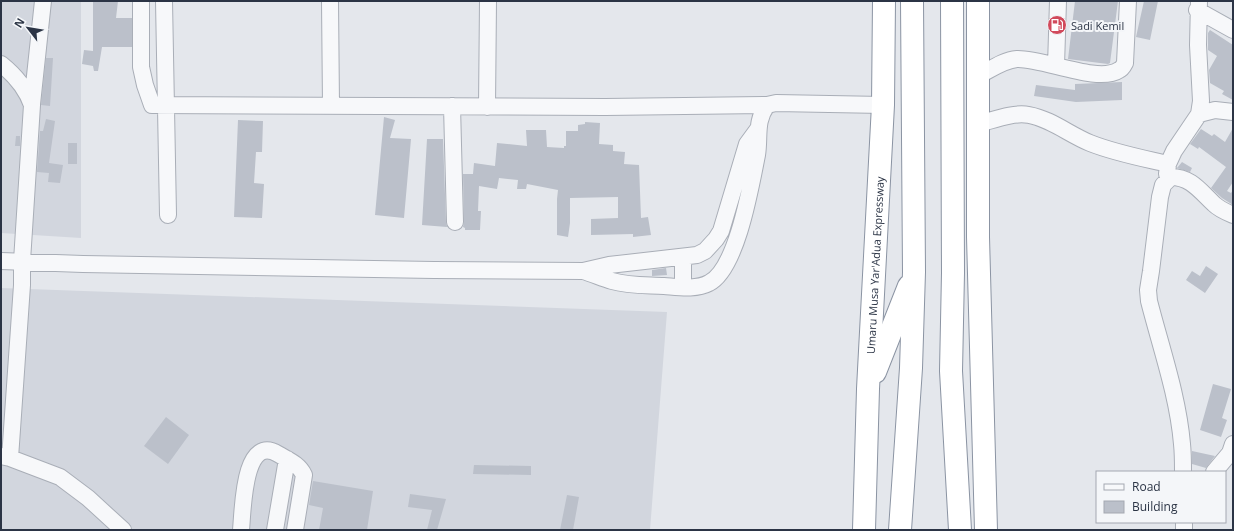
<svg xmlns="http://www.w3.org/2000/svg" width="1234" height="531" font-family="'Open Sans',sans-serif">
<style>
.built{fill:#d2d6de}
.building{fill:#bbc0ca}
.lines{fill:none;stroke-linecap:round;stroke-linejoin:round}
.minor-casing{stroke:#a9aeb7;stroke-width:18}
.highway-casing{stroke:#8b94a3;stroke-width:24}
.minor{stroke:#f7f8fa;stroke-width:16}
.highway{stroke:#fff;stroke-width:22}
.labels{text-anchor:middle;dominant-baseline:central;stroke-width:4;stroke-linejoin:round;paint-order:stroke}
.poi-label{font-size:11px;fill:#2b3445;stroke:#f4f6f9;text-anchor:start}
.street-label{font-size:11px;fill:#2b3445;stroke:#f4f6f9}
</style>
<rect width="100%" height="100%" fill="#e4e7ec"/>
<path class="built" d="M 1,1 L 81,1 L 81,238 L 1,233 Z
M 1,288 L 667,312 L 650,530 L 1,530 Z"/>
<path class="building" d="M 93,1 L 118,1 L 116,18 L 132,18 L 132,47 L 102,47 L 98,71 L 94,71 L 93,66 L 82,64 L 84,50 L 93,51 Z
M 1075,1 L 1118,1 L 1110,63 L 1108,64 L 1068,59 Z
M 1144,1 L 1158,1 L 1150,40 L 1136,37 Z
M 1210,30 L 1233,45 L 1233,100 L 1222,94 L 1224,91 L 1210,83 L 1209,70 L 1217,56 L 1208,50 L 1208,33 Z
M 46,58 L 53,58 L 50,106 L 41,105 Z
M 1122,82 L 1122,100 L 1076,102 L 1034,96 L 1036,85 L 1075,90 L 1075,84 Z
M 384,117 L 395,120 L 390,138 L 411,139 L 404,218 L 375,215 Z
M 46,119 L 55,121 L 49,163 L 63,165 L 60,183 L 48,182 L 49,173 L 37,172 L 40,131 L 43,131 Z
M 238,120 L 263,121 L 262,152 L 256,152 L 254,183 L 264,184 L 262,218 L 234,217 Z
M 585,122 L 600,123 L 599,144 L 613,145 L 613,151 L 625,152 L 624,164 L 639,165 L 641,218 L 648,217 L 651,235 L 633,237 L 633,234 L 591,235 L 591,219 L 618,218 L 618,197 L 570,198 L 570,223 L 568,237 L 557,235 L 557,199 L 558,190 L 527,184 L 526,189 L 517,189 L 518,180 L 499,178 L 497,189 L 479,186 L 478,211 L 481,211 L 480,230 L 465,230 L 465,228 L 463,227 L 464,222 L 463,174 L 473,174 L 474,163 L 495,166 L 497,143 L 527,146 L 526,130 L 546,130 L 547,147 L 564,148 L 564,146 L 566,146 L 566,131 L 578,131 L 578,125 L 585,124 Z
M 1233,128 L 1233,182 L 1227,191 L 1231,193 L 1233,190 L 1233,205 L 1222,198 L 1211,188 L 1226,167 L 1199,147 L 1198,149 L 1190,144 L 1201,129 L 1212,136 L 1214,134 L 1225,142 Z
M 16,136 L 20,136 L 20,146 L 15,146 Z
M 427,139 L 443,139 L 446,222 L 447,227 L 422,225 Z
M 68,143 L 77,143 L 77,164 L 68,164 Z
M 1182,162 L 1192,168 L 1190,172 L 1177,168 Z
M 1206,266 L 1218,274 L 1205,293 L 1186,280 L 1192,271 L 1200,276 Z
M 666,268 L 667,275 L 652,276 L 652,270 Z
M 1213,384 L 1231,389 L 1222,418 L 1227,420 L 1221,437 L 1200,430 Z
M 166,417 L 189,435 L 168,464 L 144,446 Z
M 1192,451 L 1215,456 L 1206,468 L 1192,464 Z
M 474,465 L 531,466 L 531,475 L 473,474 Z
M 313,481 L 373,491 L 367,530 L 319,530 L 323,508 L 309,505 Z
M 410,494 L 446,499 L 437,530 L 427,530 L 432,510 L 408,507 Z
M 567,495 L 579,497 L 573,530 L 560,530 Z"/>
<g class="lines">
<defs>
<path id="minor" d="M 141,1 L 141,67 L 145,85 L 152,105 L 605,107 L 767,105
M 164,1 L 168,215
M 330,1 L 331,106
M 1197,10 L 1233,30
M 1,64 C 16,76 26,88 32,105 L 22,261 L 22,285 L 10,458
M 1056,66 L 1058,1
M 978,76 C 990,70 1003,60 1017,59 C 1043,58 1098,84 1119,70 C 1122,69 1124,65 1125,63 L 1128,1
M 32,104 L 43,1
M 452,106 L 455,222
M 487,107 L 488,1
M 1199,114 L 1215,110 L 1233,112
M 978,124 C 994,120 1013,112 1029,115 C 1051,119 1070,135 1090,143 C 1115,153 1142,158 1168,164
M 1167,174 L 1168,164 L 1174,151 L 1199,114 L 1201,101 L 1198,45 L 1199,1
M 683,258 L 683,287
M 1,261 L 83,264 L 434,270 L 583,271 L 609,265 L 697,255 L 705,251 L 716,239 L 721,231 L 747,144 L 758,129
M 583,271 C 593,274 602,278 612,281 C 629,286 646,285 664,286 C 678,287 696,290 709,283 C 737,269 751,185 757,155 C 760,136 755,122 767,105 L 776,103 L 883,105
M 1,456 L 10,458 L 60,477 L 88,498 L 123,530
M 1183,472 C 1183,463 1183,453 1182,444 C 1178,396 1161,348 1149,301 L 1148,290 L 1151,271 L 1160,197 L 1163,185 L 1171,177 C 1191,177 1200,191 1214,204 C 1219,209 1226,212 1233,215
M 1214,472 L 1230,453 L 1233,444
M 241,530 C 243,511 243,433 278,454 C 288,460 299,464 304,475 L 295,530
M 275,530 L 287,459
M 1184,530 L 1184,522"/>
<g id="highway">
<path d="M 952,1 L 953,273 L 951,371 L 960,530"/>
<path d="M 978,1 L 978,237 L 986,530"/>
<path d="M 875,372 L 909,286"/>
<path id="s1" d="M 864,530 L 868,389 L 883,105 L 884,1"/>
<path d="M 900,530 L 911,368 L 914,272 L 912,1"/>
</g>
</defs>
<use href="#minor" class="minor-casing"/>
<use href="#highway" class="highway-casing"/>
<use href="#minor" class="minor"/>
<use href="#highway" class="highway"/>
</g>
<defs>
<symbol id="fuel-disc" viewBox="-11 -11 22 22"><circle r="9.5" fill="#d1495b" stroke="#f4f6f9"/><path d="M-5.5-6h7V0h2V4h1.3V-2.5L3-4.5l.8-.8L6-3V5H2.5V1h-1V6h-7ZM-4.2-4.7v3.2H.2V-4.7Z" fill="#fff"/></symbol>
</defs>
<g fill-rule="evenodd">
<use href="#fuel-disc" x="1046" y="14" width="22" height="22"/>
</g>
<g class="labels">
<g class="poi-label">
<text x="1071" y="25">Sadi Kemil</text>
</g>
<g class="street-label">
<text stroke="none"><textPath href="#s1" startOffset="265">Umaru Musa Yar'Adua Expressway</textPath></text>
</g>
</g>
<rect width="1234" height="531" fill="none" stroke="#2b3445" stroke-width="4"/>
<rect x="1096" y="471" width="130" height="52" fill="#f4f6f9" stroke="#a4a8b1"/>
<rect x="1104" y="484" width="20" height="6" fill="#f7f8fa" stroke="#a4a8b1"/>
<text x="1132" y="491" font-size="12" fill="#2b3445">Road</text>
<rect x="1104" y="501" width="20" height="12" fill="#bbc0ca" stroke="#a4a8b1"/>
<text x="1132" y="511" font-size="12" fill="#2b3445">Building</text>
<g transform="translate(28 28) rotate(301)" stroke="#f4f6f9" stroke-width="3" paint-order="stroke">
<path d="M0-3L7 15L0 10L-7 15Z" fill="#2b3445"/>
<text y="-6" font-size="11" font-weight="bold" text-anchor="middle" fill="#2b3445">N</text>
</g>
</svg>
